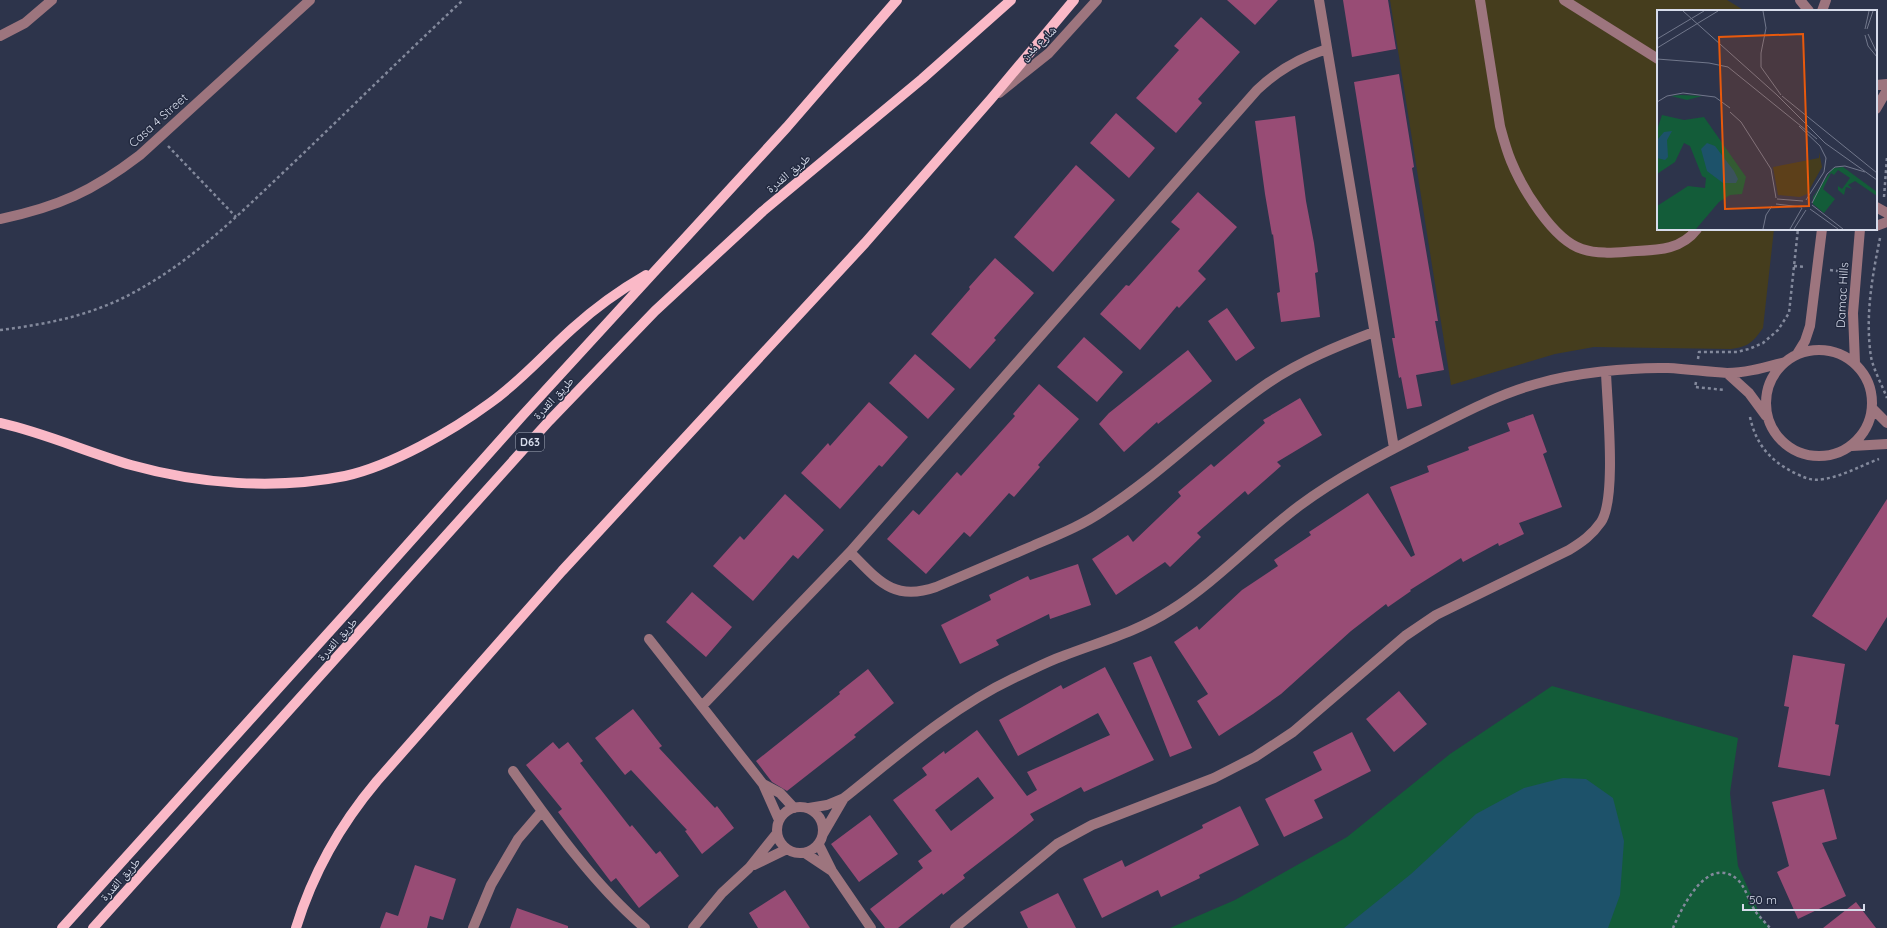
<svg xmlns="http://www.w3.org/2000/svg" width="1887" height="928" font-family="Quicksand,'Noto Naskh Arabic',sans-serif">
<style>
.green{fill:#135c39}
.sand{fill:#453d1d}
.water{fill:#1d526a}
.building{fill:#984c75;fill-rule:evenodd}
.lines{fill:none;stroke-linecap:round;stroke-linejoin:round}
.path{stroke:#83899c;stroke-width:2.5;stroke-dasharray:3 3;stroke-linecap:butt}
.minor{stroke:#9d757e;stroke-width:10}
.major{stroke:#fab9c7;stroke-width:10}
.labels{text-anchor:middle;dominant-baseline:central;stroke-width:3;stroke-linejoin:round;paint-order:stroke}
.shield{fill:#232a40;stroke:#a1a7b8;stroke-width:1}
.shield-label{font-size:11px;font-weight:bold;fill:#d7dceb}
.street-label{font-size:12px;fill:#d7dceb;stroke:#232a40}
.inset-road{fill:none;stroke:#71778b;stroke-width:1}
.view{fill:#e8590c;fill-opacity:0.15;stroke:#e8590c;stroke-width:2}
.inset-edge{fill:none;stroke:#d7dceb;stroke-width:2}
</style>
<rect width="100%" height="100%" fill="#2d344b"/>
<path class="green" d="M 1552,686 L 1738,738 L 1730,793 L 1738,866 L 1762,919 L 1770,928 L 1170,928 L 1235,900 L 1347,837 L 1450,754 Z"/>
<path class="sand" d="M 1390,0 L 1727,0 L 1745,11 L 1658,11 L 1658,229 L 1774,229 L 1763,328 C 1753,342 1748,347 1731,349 L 1594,347 L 1555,354 L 1451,385 Z"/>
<path class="water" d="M 1563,778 L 1586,779 L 1613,798 L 1624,841 L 1620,895 L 1608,928 L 1344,928 L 1411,874 L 1476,814 L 1524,788 Z"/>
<path class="building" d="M 1227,0 L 1278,0 L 1255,25 Z
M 1343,0 L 1388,0 L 1396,49 L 1352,57 Z
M 1201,17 L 1240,52 L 1198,99 L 1202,103 L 1176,133 L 1136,98 L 1179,50 L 1174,46 Z
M 1399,74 L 1414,167 L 1412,168 L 1438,321 L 1435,321 L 1444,370 L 1416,375 L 1422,406 L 1407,409 L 1401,377 L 1399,378 L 1392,338 L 1395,338 L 1354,82 Z
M 1116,113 L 1155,148 L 1129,178 L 1090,143 Z
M 1295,116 L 1306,201 L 1314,243 L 1318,272 L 1315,273 L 1320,317 L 1281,322 L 1277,293 L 1280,292 L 1273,234 L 1272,235 L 1265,194 L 1255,121 Z
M 1076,165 L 1115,200 L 1053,272 L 1014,237 Z
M 1198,192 L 1237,227 L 1198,271 L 1206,279 L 1179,308 L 1177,306 L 1140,350 L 1100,314 L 1126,285 L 1129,286 L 1180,229 L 1171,222 Z
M 995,258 L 1034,293 L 994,338 L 996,340 L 970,369 L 931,334 L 970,289 L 969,287 Z
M 1227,308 L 1255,348 L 1236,361 L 1208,321 Z
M 1084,337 L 1123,372 L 1097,402 L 1057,367 Z
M 1188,350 L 1212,381 L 1158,424 L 1157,422 L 1124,452 L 1099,424 L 1109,413 Z
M 915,354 L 955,389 L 928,419 L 889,383 Z
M 1039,384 L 1079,419 L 1038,465 L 1040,467 L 1014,497 L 1009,493 L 970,537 L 964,532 L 926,574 L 887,539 L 913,510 L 919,515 L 957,472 L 961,476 L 1015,416 L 1013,414 Z
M 1300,398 L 1322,435 L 1277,462 L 1281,466 L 1248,495 L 1245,491 L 1197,533 L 1201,537 L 1170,567 L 1165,562 L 1116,595 L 1092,559 L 1128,535 L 1133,542 L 1181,496 L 1178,492 L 1211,464 L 1214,467 L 1265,423 L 1263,420 Z
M 869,402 L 908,437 L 882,467 L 879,465 L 840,509 L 801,473 L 828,443 L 830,446 Z
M 1533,414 L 1547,452 L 1543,454 L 1562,507 L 1519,523 L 1524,534 L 1499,546 L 1498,543 L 1463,562 L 1461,558 L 1410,590 L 1411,591 L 1388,607 L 1386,604 L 1351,631 L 1281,694 L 1253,714 L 1219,736 L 1197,701 L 1208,694 L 1174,642 L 1197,626 L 1199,630 L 1242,590 L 1278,566 L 1274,560 L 1311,535 L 1309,532 L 1368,493 L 1411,557 L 1415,555 L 1390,487 L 1429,472 L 1427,466 L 1469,450 L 1468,447 L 1510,431 L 1507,423 Z
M 785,494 L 824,530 L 798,559 L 793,555 L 753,601 L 713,566 L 740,536 L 744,540 Z
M 1887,499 L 1887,617 L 1866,651 L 1812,616 Z
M 1078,564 L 1091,605 L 1050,619 L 1049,614 L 996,640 L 999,645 L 960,664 L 941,625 L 991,600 L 989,595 L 1028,576 L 1030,580 Z
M 692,592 L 732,627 L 706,657 L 666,622 Z
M 1793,655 L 1845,664 L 1835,724 L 1839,725 L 1830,776 L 1778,767 L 1789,707 L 1784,706 Z
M 1151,656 L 1192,748 L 1170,757 L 1133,663 Z
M 1105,667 L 1154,760 L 1084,792 L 1081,787 L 1030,814 L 1034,820 L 963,875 L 965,878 L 943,895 L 942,893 L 898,928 L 885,928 L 870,909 L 923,868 L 918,861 L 932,851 L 893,800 L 927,775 L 922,768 L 944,751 L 945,754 L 977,730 L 1027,796 L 1037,790 L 1027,772 L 1110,735 L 1098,713 L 1018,756 L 999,720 L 1061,685 L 1063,689 ZM 978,777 L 994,798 L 951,831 L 935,810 Z
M 868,669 L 894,703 L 854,735 L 856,737 L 787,791 L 772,782 L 756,761 L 840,694 L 839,692 Z
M 1399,691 L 1427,724 L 1394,752 L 1366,719 Z
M 633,709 L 662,746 L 659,748 L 715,808 L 717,806 L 734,828 L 702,854 L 685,831 L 687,830 L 631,770 L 625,775 L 595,738 Z
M 1352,732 L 1371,771 L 1314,800 L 1323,818 L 1284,837 L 1265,799 L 1322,770 L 1313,752 Z
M 553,742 L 559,749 L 568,742 L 583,761 L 580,763 L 630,827 L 632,825 L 656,854 L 660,851 L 679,876 L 639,908 L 616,878 L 611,882 L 558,812 L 562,809 L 526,765 Z
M 1824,789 L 1837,839 L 1822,843 L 1846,896 L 1798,919 L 1777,872 L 1789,866 L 1772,802 Z
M 1240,806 L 1259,845 L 1199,875 L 1200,878 L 1161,897 L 1158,890 L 1102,918 L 1083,879 L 1122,860 L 1125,867 L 1203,828 L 1202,825 Z
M 870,815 L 898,854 L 859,882 L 831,844 Z
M 415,865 L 456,879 L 443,920 L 430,916 L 427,928 L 380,928 L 386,912 L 398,916 Z
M 785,890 L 810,928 L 758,928 L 749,913 Z
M 1058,893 L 1076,928 L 1028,928 L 1020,912 Z
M 1856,902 L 1876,928 L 1823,928 Z
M 517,908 L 568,926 L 568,928 L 510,928 Z"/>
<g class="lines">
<path class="path" d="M 168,146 L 236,217
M 1884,197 L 1887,157
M 1880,238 C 1872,277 1865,317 1871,357 C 1874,371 1882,385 1887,398
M 1794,266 L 1805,267
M 1830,270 L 1845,272
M 0,330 C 42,325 84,317 123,298 C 189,265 235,218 288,168 C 347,112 404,55 463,0
M 1698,359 L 1699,352 L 1737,352 L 1749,349 L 1763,343 L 1778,330 L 1789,313 L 1798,229
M 1696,382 L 1695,387 L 1725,390
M 1750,417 C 1756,445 1771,462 1797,474 C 1807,479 1813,481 1824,479 C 1843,476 1860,466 1879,459
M 1673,928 C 1682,907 1708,853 1738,880 C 1746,888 1748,900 1754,909 C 1758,916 1765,922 1770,928"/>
<path class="minor" d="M 1319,0 L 1394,448
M 1480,0 L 1500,126 C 1503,137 1506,149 1511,161 C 1522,188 1553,240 1582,249 C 1600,255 1619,252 1637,251 C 1660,250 1682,249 1697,229
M 1564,0 L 1658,59
M 1800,0 L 1809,11
M 1822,11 L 1826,0
M 0,36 L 25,23 L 52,0
M 1876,85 L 1887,84
M 999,93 L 1049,53 L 1097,0
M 1876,109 L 1887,90
M 1876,207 L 1887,213
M 0,219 C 58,207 93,191 140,155 L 310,0
M 1876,226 L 1887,222
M1766 403a53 53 0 1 1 106 0a53 53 0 1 1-106 0Z
M 1797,354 L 1805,341 L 1810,326 L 1822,229
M 1855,363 L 1853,313 L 1860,229
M 1727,373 L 1749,393 L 1766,416
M 1872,408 L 1887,423
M 1852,446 L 1887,444
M 850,552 C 878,580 893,602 936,587 C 967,574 999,560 1030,547 C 1055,536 1081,526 1103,511 C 1162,473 1211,422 1268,383 C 1301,361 1337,346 1374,332
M 649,639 L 763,784 L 779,820
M 702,706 L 850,552 L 1257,90 C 1278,70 1299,58 1327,49
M 513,771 C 551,824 595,886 645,928
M 763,784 L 780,793 L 794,808
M777 830a23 23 0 1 1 46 0a23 23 0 1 1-46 0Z
M 809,808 L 827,805 L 844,798 C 898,755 951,708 1014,678 C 1030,671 1046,662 1063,656 C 1099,642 1137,632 1171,610 C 1217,581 1255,539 1299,506 C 1338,477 1381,455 1424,433 C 1460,415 1496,395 1536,384 C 1573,373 1630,367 1668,368 C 1688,369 1708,372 1727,373 C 1747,373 1766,367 1785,362
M 823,834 L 844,798
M 819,845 L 832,871 L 871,928
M 805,853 L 832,871
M 754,865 L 787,849
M 473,928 L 491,885 L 518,839 L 542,811
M 693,928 L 722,893 L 749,868 L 777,833
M 955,928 L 1057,844 L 1092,825 L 1214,778 L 1255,757 L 1293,732 L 1405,636 L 1436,615 L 1569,550 C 1582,542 1592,535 1601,522 C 1617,498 1607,404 1606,372"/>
<path class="major" d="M 0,423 C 45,433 86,452 131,465 C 199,484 275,490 345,476 C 391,466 452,431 490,403 C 521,381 545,353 573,328 C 595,308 620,290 646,275
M 62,928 L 358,600 L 523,415 L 787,127 L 897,0
M 93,928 L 549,421 L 655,311 L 763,211 L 922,79 L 1011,0
M 296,928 C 313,872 340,825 377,781 L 562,571 L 865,243 L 991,99 L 1074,0"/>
</g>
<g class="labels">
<rect class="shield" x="516" y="433" width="28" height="18" rx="3"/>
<g class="shield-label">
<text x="530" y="442">D63</text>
</g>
<g class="street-label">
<text transform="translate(1038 43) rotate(-43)">شارع مُدن</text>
<text transform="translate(158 120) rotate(-42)">Casa 4 Street</text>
<text transform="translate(788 173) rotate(-40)">طريق القدرة</text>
<text transform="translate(1842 295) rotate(-87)">Damac Hills</text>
<text transform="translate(553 398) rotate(-47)">طريق القدرة</text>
<text transform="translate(337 639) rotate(-48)">طريق القدرة</text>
<text transform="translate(120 879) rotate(-48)">طريق القدرة</text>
</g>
</g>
<g transform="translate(1657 10)">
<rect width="220" height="220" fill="#2d344b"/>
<path d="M 24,85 L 45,86 L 30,90 L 14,86 ZM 5,105 L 27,110 L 47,107 L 89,167 L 85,184 L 73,185 L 62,192 L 39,219 L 0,219 L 0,196 L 31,176 L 48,178 L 49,168 L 45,166 L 33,136 L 27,133 L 18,152 L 0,164 L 0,120 ZM 186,157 L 220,182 L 220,186 L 198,171 L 191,175 L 195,179 L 189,177 L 187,185 L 181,180 L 181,176 L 185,179 L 193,168 L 181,160 L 177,165 L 174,163 L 166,179 L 178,189 L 167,203 L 156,194 L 156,187 L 176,158 Z" fill="#135c39"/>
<path d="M 162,142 L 165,157 L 150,184 L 143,187 L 121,185 L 116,157 L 162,148 Z" fill="#453d1d"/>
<path d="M 15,121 L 10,130 L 11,147 L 8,150 L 0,148 L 1,129 L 7,122 ZM 50,133 L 58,136 L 77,161 L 81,169 L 79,173 L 66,173 L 50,161 L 44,139 Z" fill="#1d526a"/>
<path class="inset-road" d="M 26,1 L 120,85 L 168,133 L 220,170M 106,1 L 109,18 L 104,43 L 104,57 L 124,85M 208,19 L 212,1M 210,19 L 216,1M 211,24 L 220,43M 208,25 L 211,36 L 220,47M 0,29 L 47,1M 0,38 L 61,1M 0,49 L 52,53 L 71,57 L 160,129M 125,86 L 220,163M 0,92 L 10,86 L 26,83 L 58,87 L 73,98M 73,102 L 84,112 L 114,159 L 119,188M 142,116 L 163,136 L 169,148 L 167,162 L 149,190M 120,189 L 146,191M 155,193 L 170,164 L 178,157 L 188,156 L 208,162M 119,194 L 145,197M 155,195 L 186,219M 153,199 L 181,219M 106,219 L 109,205 L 115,196M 133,219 L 145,198M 137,219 L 149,200"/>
<path class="view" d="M 146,24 L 152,196 L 68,199 L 62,27 Z"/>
<rect width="220" height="220" class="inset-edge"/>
</g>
<path d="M1743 904v6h121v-6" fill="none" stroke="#d7dceb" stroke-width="2"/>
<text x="1749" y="904" font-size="12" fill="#d7dceb" stroke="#232a40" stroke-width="3" paint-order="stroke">50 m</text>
</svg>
